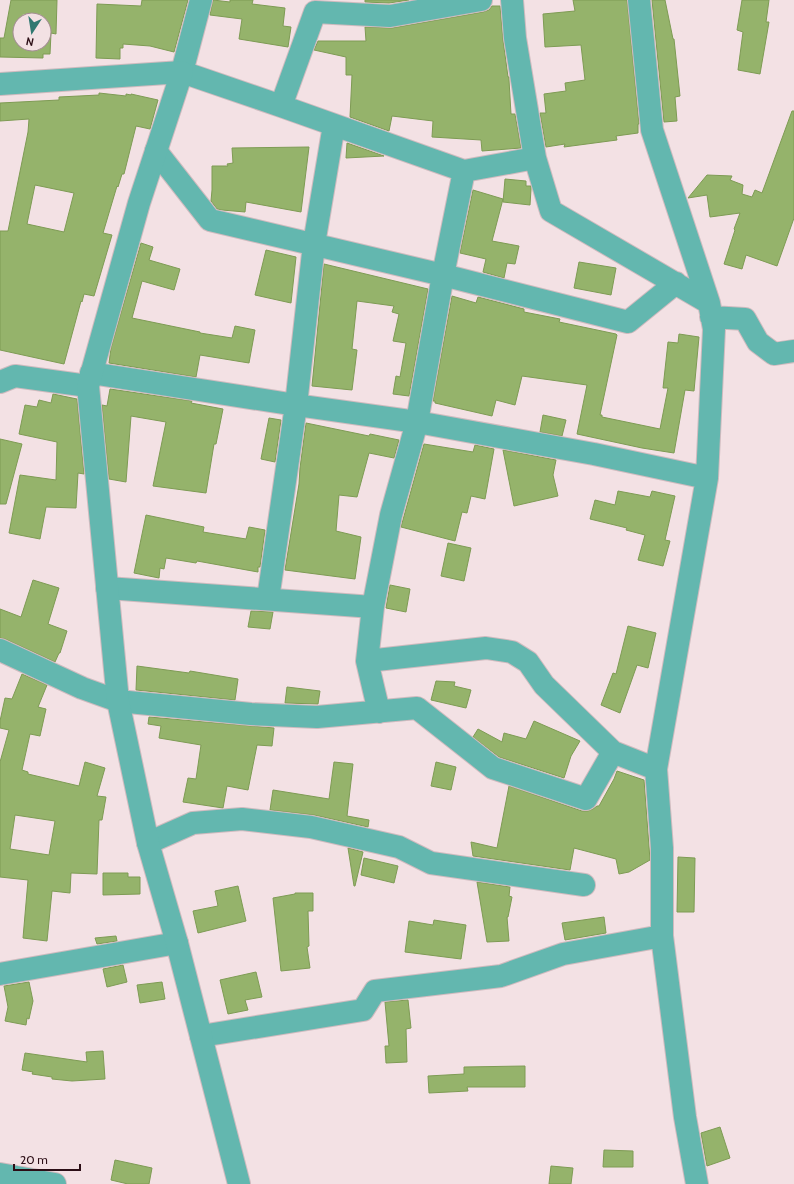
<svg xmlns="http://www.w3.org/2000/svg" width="794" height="1184" font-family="Cabin,sans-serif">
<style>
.building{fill:#95b36b;stroke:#7e9b54;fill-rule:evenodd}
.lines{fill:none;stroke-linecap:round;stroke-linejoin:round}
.minor-casing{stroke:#cfbbbf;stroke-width:24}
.tertiary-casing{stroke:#cfbbbf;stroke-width:24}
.minor{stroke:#63b7af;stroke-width:22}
.tertiary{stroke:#63b7af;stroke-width:22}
</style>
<rect width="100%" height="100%" fill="#f3e1e4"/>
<path class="building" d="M 11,0 L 57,0 L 56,34 L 51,33 L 50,54 L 43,54 L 43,58 L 0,57 L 0,38 L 4,38 ZM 20,20 L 44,20 L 44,44 L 20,44 Z
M 142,0 L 188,0 L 174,52 L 150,46 L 123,44 L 123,48 L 120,48 L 120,59 L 96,58 L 97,4 L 141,6 Z
M 213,0 L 230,2 L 230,0 L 253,0 L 252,4 L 285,8 L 283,26 L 291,27 L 288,47 L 239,39 L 242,19 L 210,15 Z
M 365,0 L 409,0 L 389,3 L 365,2 Z
M 573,0 L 627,0 L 639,124 L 638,124 L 638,133 L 616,136 L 617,140 L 564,147 L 565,144 L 546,147 L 540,113 L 546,113 L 544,94 L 566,91 L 565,83 L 585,80 L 581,45 L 545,47 L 543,14 L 575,11 Z
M 652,0 L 665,0 L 673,39 L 674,39 L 680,96 L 675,97 L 677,121 L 664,122 Z
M 742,0 L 769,0 L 766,22 L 769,22 L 760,74 L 738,70 L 743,32 L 737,30 Z
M 492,6 L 500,6 L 503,40 L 508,77 L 509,77 L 509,80 L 511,114 L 515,114 L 521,148 L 482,151 L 481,140 L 432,137 L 433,121 L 392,116 L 389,131 L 350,117 L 352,75 L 346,75 L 346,57 L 314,50 L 318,41 L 366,41 L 365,27 L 392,28 L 483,12 L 489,10 Z
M 99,93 L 126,96 L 126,94 L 131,95 L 131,94 L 158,100 L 150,129 L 136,126 L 124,174 L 122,174 L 118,187 L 117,186 L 103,233 L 112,235 L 94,296 L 84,294 L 82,302 L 81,301 L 64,364 L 0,350 L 0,231 L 8,231 L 28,132 L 29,119 L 0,121 L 0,103 L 59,100 L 59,97 L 99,95 ZM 35,185 L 74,193 L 64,232 L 27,224 Z
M 792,111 L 794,111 L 794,218 L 777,266 L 746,255 L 742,269 L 724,264 L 735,230 L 734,229 L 740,213 L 710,217 L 707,195 L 688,198 L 707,175 L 732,176 L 730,180 L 743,185 L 742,194 L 752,197 L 755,190 L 762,193 Z
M 347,143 L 384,156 L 346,158 Z
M 309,147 L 301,212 L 246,202 L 245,212 L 222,210 L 217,209 L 211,201 L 212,190 L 212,166 L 228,166 L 227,164 L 233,163 L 232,148 Z
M 505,179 L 526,181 L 526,186 L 531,186 L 531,189 L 530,205 L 503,202 Z
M 473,190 L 503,199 L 492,241 L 519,246 L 515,264 L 507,263 L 504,278 L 483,272 L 486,259 L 460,253 Z
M 141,243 L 153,247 L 149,260 L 180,269 L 174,290 L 142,281 L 132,318 L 200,332 L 200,333 L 232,338 L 235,326 L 255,330 L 249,363 L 200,355 L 196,377 L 109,363 L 111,348 Z
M 266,250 L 296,257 L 291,303 L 255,295 Z
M 579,262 L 616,268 L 611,295 L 574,288 Z
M 324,264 L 428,289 L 409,396 L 393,394 L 396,376 L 400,377 L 406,343 L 393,341 L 399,314 L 392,312 L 394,306 L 357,301 L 352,349 L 357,350 L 352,390 L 312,386 Z
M 452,296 L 476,303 L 478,297 L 524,309 L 524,312 L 560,319 L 559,322 L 616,334 L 617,335 L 600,415 L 602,415 L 602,417 L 660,429 L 668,388 L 663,388 L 668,342 L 678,343 L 679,334 L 699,337 L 694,391 L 685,390 L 674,453 L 642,448 L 577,434 L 587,385 L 522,376 L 515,405 L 496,400 L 492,416 L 435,403 L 435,401 L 433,401 Z
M 110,389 L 192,401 L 191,403 L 223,409 L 216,444 L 214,444 L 206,493 L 153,486 L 166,422 L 131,416 L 126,482 L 109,479 L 102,405 L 107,406 Z
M 53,394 L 77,399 L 84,474 L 78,473 L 76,508 L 46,507 L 40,539 L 9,533 L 20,475 L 56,480 L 57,442 L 19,434 L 25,405 L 37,407 L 39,400 L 51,403 Z
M 543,415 L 566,420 L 562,436 L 540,432 Z
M 269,418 L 281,420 L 275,462 L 261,459 Z
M 306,423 L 369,436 L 370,434 L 399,440 L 394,458 L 369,453 L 357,497 L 339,495 L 336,531 L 361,537 L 355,579 L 285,570 L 299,484 L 300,468 Z
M 0,439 L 22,444 L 6,504 L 0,504 Z
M 424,444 L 473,452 L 475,445 L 494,449 L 485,499 L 471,496 L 467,513 L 462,512 L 455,541 L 401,527 Z
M 503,450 L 556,460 L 553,475 L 558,496 L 514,506 Z
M 618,491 L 650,497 L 652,491 L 675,496 L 665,540 L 670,541 L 663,566 L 638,560 L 645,535 L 626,530 L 627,528 L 590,519 L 595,500 L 615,505 Z
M 146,515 L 204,527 L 203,532 L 246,539 L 249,527 L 265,530 L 260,567 L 258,567 L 258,572 L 197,561 L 196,563 L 166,558 L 164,569 L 160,568 L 159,578 L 134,573 Z
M 448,543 L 471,548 L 464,581 L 441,576 Z
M 33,580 L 59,588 L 48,624 L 67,631 L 60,653 L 59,653 L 55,662 L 5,639 L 0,638 L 0,609 L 21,617 Z
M 390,585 L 410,589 L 406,612 L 386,608 Z
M 251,611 L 273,612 L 270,629 L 248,627 Z
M 628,626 L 656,633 L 648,668 L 637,665 L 620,713 L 601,705 L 613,673 L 616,674 Z
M 137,666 L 189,673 L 190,671 L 238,679 L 235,700 L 136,690 Z
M 22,674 L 47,685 L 38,707 L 46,709 L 40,736 L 30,734 L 22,770 L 28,772 L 28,774 L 79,786 L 85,762 L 105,768 L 97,796 L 106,797 L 102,820 L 99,820 L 97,874 L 71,873 L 70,893 L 52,891 L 47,941 L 23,938 L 28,880 L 0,877 L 0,762 L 9,730 L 0,728 L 0,721 L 5,698 L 12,699 ZM 15,815 L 55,821 L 49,855 L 10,849 Z
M 436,681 L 455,682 L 454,686 L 471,690 L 466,708 L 431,700 Z
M 287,687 L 320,691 L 318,704 L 285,703 Z
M 149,717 L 274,728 L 272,746 L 257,745 L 248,790 L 227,786 L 223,808 L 183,802 L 188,778 L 196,779 L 201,745 L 159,738 L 161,726 L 148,724 Z
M 534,721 L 580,741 L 571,756 L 564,778 L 499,757 L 473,737 L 478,729 L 502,742 L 504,733 L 526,739 Z
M 334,762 L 353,764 L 347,816 L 369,820 L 368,827 L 314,815 L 270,810 L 273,790 L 329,799 Z
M 436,762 L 456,767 L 451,790 L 431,786 Z
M 617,771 L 644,780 L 650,860 L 629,872 L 619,874 L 616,859 L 574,848 L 570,870 L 473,856 L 471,842 L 497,848 L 509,786 L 582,811 L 588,811 L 593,809 L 597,806 L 599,806 L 614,779 Z
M 348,848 L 363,852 L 355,886 L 354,886 Z
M 678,857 L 695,858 L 694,912 L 677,912 Z
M 364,858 L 398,866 L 394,883 L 361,875 Z
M 103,873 L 128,873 L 128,877 L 140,877 L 140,894 L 103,895 Z
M 477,882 L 510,887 L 509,896 L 512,897 L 508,917 L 507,917 L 509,941 L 487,942 Z
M 238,886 L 246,921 L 198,933 L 193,911 L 218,906 L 215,891 Z
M 295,893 L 313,893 L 313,911 L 308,911 L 309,946 L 307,947 L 310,968 L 281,971 L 273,898 L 295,894 Z
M 604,917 L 606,933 L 565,940 L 562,923 Z
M 434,920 L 466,925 L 461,959 L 405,952 L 409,921 L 433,925 Z
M 116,936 L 117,941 L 97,944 L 95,938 Z
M 123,965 L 127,982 L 107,987 L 103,969 Z
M 256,972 L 262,997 L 245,1000 L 248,1010 L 228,1014 L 220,980 Z
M 29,982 L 33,1001 L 29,1019 L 27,1018 L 26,1025 L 5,1021 L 8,1007 L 4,986 Z
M 162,982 L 165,999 L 140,1003 L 137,985 Z
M 408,1000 L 411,1028 L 406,1029 L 407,1062 L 386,1063 L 385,1046 L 389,1046 L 385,1002 Z
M 103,1051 L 105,1079 L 72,1081 L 52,1079 L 52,1077 L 32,1074 L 33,1072 L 22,1070 L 25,1053 L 87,1062 L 86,1052 Z
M 525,1066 L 525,1087 L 467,1087 L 468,1091 L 429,1093 L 428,1076 L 464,1074 L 464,1067 Z
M 720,1127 L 730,1158 L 707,1166 L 701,1133 Z
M 604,1150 L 633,1151 L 633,1167 L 603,1167 Z
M 115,1160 L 152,1168 L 149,1184 L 128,1184 L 111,1180 Z
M 551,1166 L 573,1168 L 571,1184 L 549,1184 Z"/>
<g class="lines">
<defs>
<path id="minor" d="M 201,0 L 182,72 L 281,106 L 464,171 L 535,158 L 551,211 L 709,303
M 512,0 L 515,38 L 535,158
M 639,0 L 652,130 L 709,303 L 714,329 L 707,478 L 656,769 L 662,848 L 662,936 L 685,1117 L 697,1184
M 281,106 L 315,12 L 390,16 L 481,0
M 156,151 L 210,220 L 443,275 L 628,322 L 676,283
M 711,317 L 745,319 L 758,342 L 774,354 L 794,351
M 91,373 L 296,405 L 417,422 L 594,454 L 707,478
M 0,382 L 15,376 L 88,386
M 107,588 L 373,607
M 268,599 L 296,405 L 314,244 L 334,125
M 0,650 L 82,688 L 118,701 L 251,714 L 317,717 L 417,708 L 493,768 L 586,799 L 613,752
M 367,661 L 486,648 L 512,652 L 528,662 L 544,685 L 613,752 L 656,769
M 379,712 L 367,661 L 373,607 L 391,515 L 417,422 L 443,275 L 464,171
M 148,843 L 193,823 L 242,819 L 311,827 L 399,847 L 431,863 L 584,885
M 0,974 L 177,943
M 201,1036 L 363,1010 L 375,991 L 501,976 L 563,954 L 662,936
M 0,1174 L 55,1184"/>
<path id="tertiary" d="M 0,84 L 182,72 L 139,203 L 88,386 L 118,701 L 148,843 L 177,943 L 239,1184"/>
</defs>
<use href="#minor" class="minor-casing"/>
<use href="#tertiary" class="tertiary-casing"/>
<use href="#minor" class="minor"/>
<use href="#tertiary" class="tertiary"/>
</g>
<g transform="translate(32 32) rotate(192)"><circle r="19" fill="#f3e1e4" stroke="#a38d92"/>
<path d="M0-3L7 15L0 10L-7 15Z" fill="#307871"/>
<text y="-6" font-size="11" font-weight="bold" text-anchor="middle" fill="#2c0e16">N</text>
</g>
<path d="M14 1164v6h66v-6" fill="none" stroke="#2c0e16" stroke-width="2"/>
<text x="20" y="1164" font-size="12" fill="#2c0e16" stroke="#f3e1e4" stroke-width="3" paint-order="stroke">20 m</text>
</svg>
